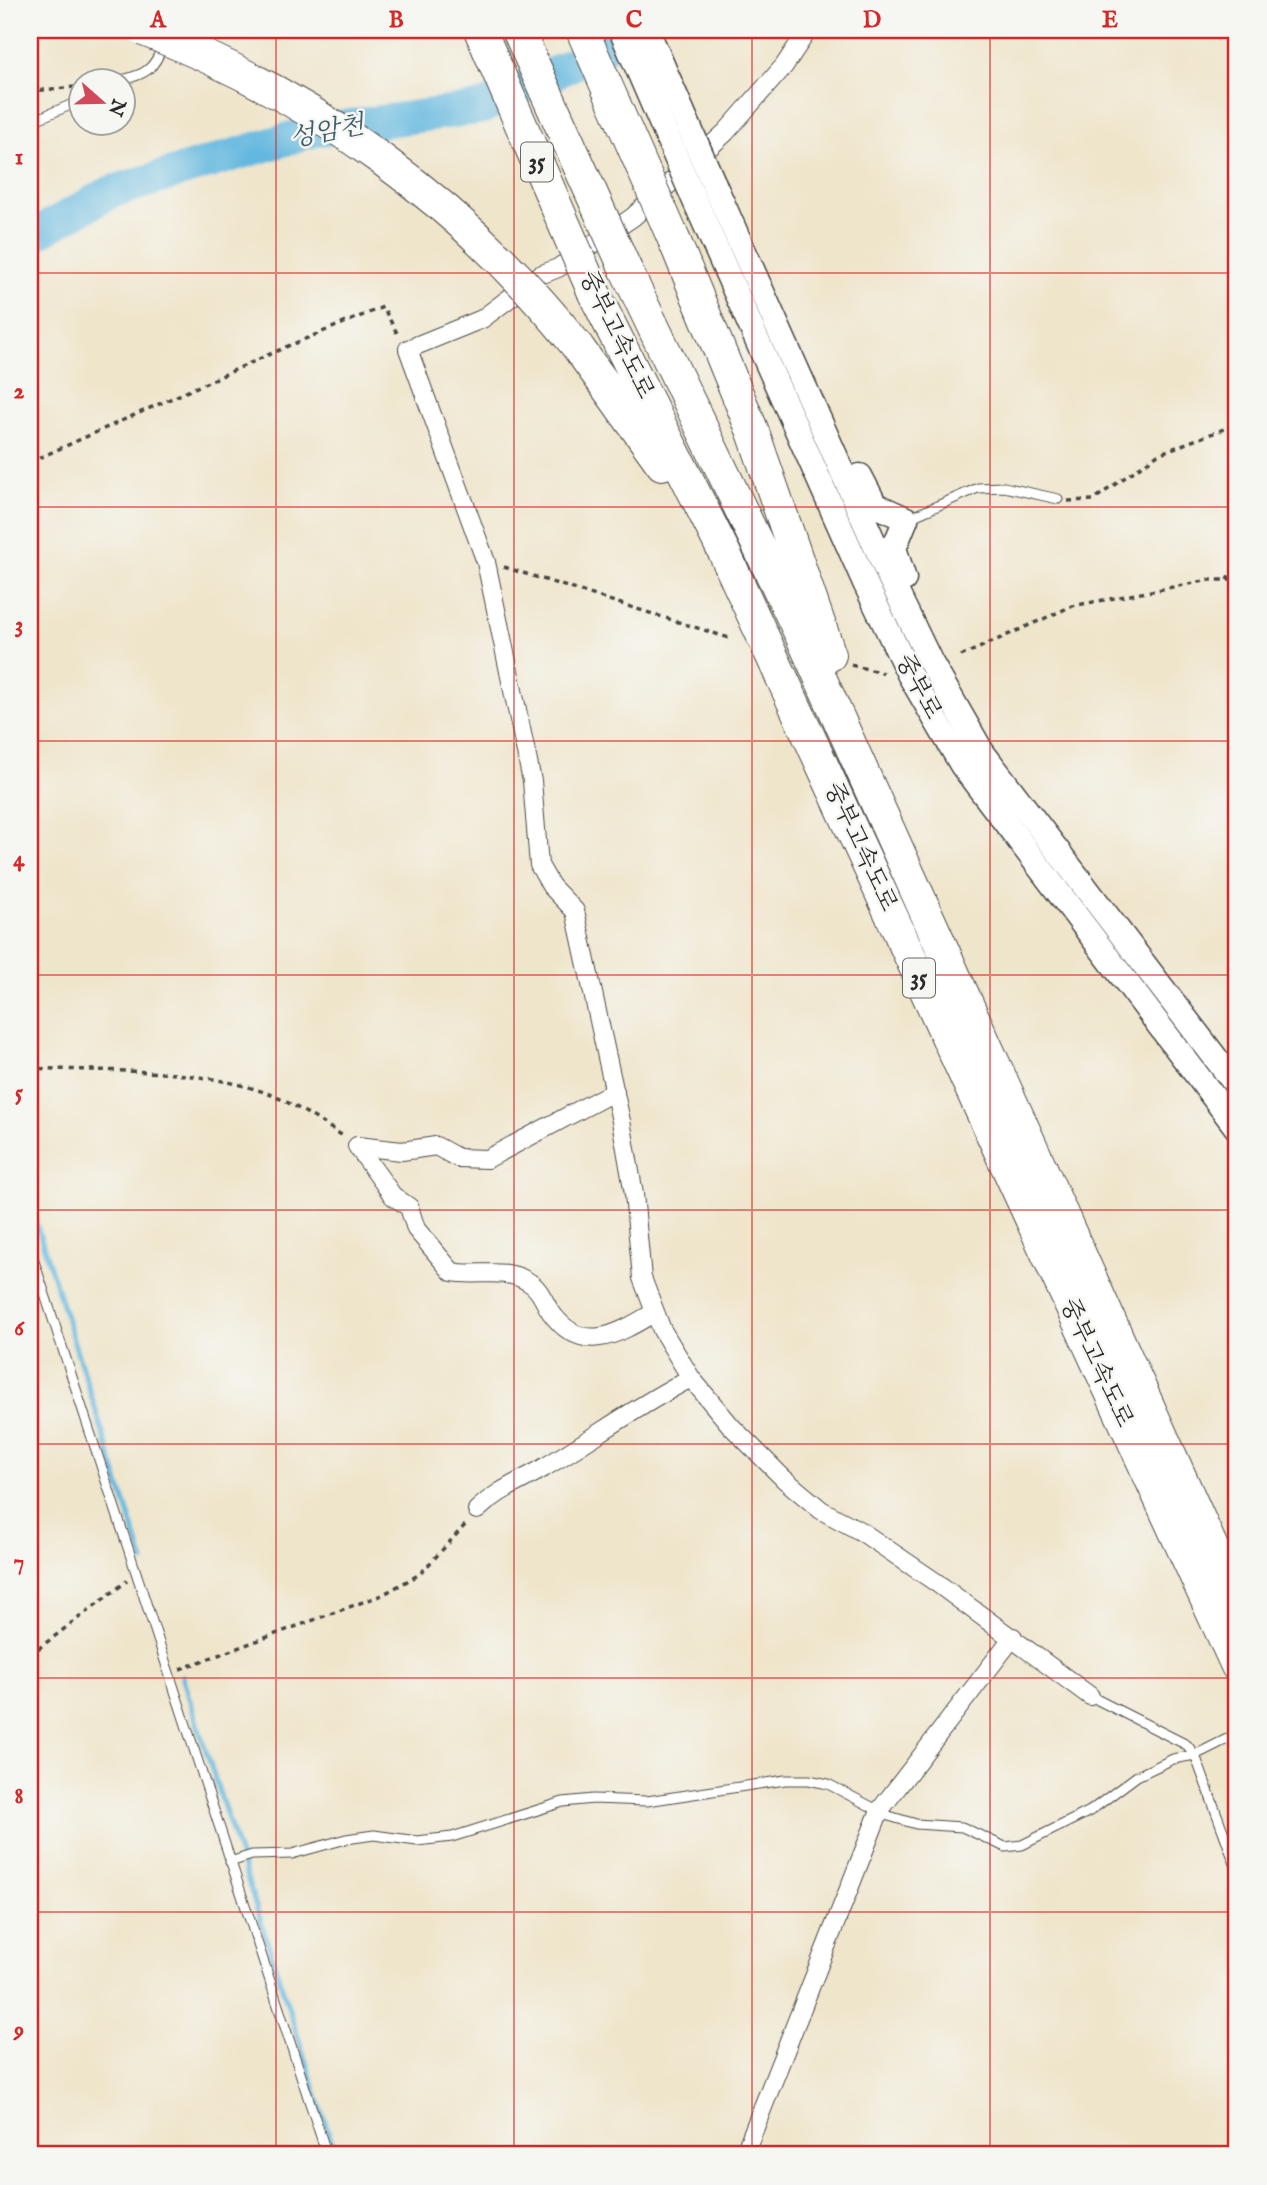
<svg xmlns="http://www.w3.org/2000/svg" width="1267" height="2185" font-family="'IM FELL English','Noto Serif KR',serif">
<style>
.lines{fill:none;stroke-linecap:round;stroke-linejoin:round}
.stream{stroke:#63b8df;stroke-width:5}
.river{stroke:#63b8df;stroke-width:33}
.service-casing{stroke:#484743;stroke-width:11}
.minor-casing{stroke:#484743;stroke-width:20}
.secondary-casing{stroke:#484743;stroke-width:27}
.motorway-casing{stroke:#484743;stroke-width:34}
.path{stroke:#484743;stroke-width:3.5;stroke-dasharray:5 5;stroke-linecap:butt}
.service{stroke:#fff;stroke-width:9}
.minor{stroke:#fff;stroke-width:18}
.secondary{stroke:#fff;stroke-width:24}
.motorway{stroke:#fff;stroke-width:32}
.secondary-bridge-casing{stroke:#484743;stroke-width:27;stroke-linecap:butt}
.motorway-bridge-casing{stroke:#484743;stroke-width:34;stroke-linecap:butt}
.secondary-bridge{stroke:#fff;stroke-width:24}
.motorway-bridge{stroke:#fff;stroke-width:32}
.grid{fill:none;stroke:#d62828;stroke-width:2;stroke-opacity:0.55}
.labels{text-anchor:middle;dominant-baseline:central;stroke-width:5;stroke-linejoin:round;paint-order:stroke}
.shield{fill:#f6f6f2;stroke:#686867;stroke-width:2}
.shield-label{font-size:23px;font-weight:bold;fill:#2b2b2b}
.street-label{font-size:24px;fill:#2b2b2b;stroke:#f6f6f2}
.water-label{font-size:26px;font-style:italic;fill:#3f5c6a;stroke:#f6f6f2}
.neatline{fill:none;stroke:#d62828;stroke-width:2.5}
.grid-label{font-size:23px;text-anchor:middle;font-weight:bold;fill:#d62828}
</style>
<rect width="100%" height="100%" fill="#f6f6f2"/>
<filter id="ink" filterUnits="userSpaceOnUse"><feTurbulence type="fractalNoise" baseFrequency=".0143" numOctaves="2"/><feDisplacementMap in="SourceGraphic" scale="14" xChannelSelector="R" yChannelSelector="G"/><feConvolveMatrix kernelMatrix="1 2 1 2 8 2 1 2 1" color-interpolation-filters="sRGB"/></filter>
<filter id="wash" filterUnits="userSpaceOnUse"><feTurbulence type="fractalNoise" baseFrequency=".00686" numOctaves="4" result="noise"/><feDisplacementMap in="SourceGraphic" scale="28" xChannelSelector="R" yChannelSelector="G"/><feGaussianBlur stdDeviation="1.57" result="paint"/><feColorMatrix in="noise" values="0 0 0 0 0 0 0 0 0 0 0 0 0 0 0 0 0 1.4 0 .05"/><feComposite in="paint" operator="in"/></filter>
<g filter="url(#wash)">
<rect width="100%" height="100%" fill="#efe5cb"/>
<g class="lines">
<path class="stream" d="M 30,1204 L 144,1562
M 182,1676 L 330,2137 L 339,2155"/>
<path class="river" d="M 30,237 L 111,192 L 317,130 L 481,108 L 600,51 L 621,30"/>
</g>
</g>
<g filter="url(#ink)">
<g class="lines">
<defs>
<path id="service" d="M 121,80 C 145,75 155,69 163,44
M 30,122 L 80,101
M 907,519 L 978,488 L 1004,487 L 1058,499
M 30,1249 L 327,2155
M 1090,1696 L 1187,1745 L 1195,1755 L 1237,1869
M 230,1862 L 252,1855 L 292,1854 L 346,1839 L 374,1835 L 417,1841 L 452,1837 L 563,1802 L 593,1799 L 647,1801 L 785,1780 L 809,1780 L 828,1784 L 889,1816 L 916,1824 L 962,1827 L 1005,1847 L 1022,1845 L 1090,1811 L 1137,1776 L 1173,1759 L 1195,1755 L 1231,1737"/>
<path id="minor" d="M 808,30 L 784,66 L 726,132 L 633,217 L 558,268 L 540,275 L 482,319 L 408,349 L 486,562 L 532,781 L 539,865 L 551,886 L 575,911 L 621,1121 L 634,1194 L 642,1278 L 662,1330 L 691,1378 L 731,1426 L 784,1479 L 821,1510 L 862,1532 L 937,1583 L 1090,1696
M 357,1146 L 393,1196 L 409,1207 L 416,1229 L 452,1272 C 477,1277 504,1267 527,1281 C 540,1288 543,1300 550,1311 C 582,1357 618,1334 655,1312
M 357,1146 L 402,1151 L 436,1146 L 458,1158 L 487,1159 L 615,1091
M 477,1510 C 497,1491 517,1483 540,1470 C 591,1440 638,1405 691,1378
M 744,2155 L 880,1810 L 1013,1637"/>
<path id="secondary" d="M 713,182 L 888,574 L 931,663 L 982,752 L 1237,1086
M 691,192 L 866,585 L 909,674 L 962,765 L 1237,1128
M 860,476 L 875,505 L 906,519 L 894,548 L 904,579"/>
<path id="motorway" d="M 675,242 L 753,432 L 830,655
M 626,270 L 801,635 L 1237,1603
M 594,293 L 724,552 L 1237,1666
M 577,346 L 662,464"/>
</defs>
<use href="#service" class="service-casing"/>
<use href="#minor" class="minor-casing"/>
<use href="#secondary" class="secondary-casing"/>
<use href="#motorway" class="motorway-casing"/>
<path class="path" d="M 30,91 L 76,87
M 30,462 L 288,346 L 383,307 L 398,335
M 1068,501 L 1093,500 L 1158,454 L 1237,424
M 504,567 L 729,638
M 1227,580 L 1237,562
M 961,656 L 1072,606 L 1210,580 L 1237,580
M 851,665 L 883,673
M 30,1068 C 104,1072 187,1067 258,1090 C 289,1100 316,1119 343,1136
M 30,1655 L 127,1581
M 180,1669 L 382,1595 L 420,1574 L 467,1523"/>
<use href="#service" class="service"/>
<use href="#minor" class="minor"/>
<use href="#secondary" class="secondary"/>
<use href="#motorway" class="motorway"/>
<defs>
<path id="secondary-bridge" d="M 621,30 L 691,192
M 647,30 L 713,182"/>
<path id="motorway-bridge" d="M 144,30 C 313,96 464,203 577,346
M 480,30 L 594,293
M 518,30 L 626,270
M 582,30 L 675,242"/>
</defs>
<use href="#secondary-bridge" class="secondary-bridge-casing"/>
<use href="#motorway-bridge" class="motorway-bridge-casing"/>
<use href="#secondary-bridge" class="secondary-bridge"/>
<use href="#motorway-bridge" class="motorway-bridge"/>
</g>
</g>
<path class="grid" d="M 276,30 L 276,2155M 514,30 L 514,2155M 752,30 L 752,2155M 990,30 L 990,2155M 30,273 L 1237,273M 30,507 L 1237,507M 30,741 L 1237,741M 30,975 L 1237,975M 30,1210 L 1237,1210M 30,1444 L 1237,1444M 30,1678 L 1237,1678M 30,1912 L 1237,1912"/>
<g class="labels">
<g class="shield">
<rect x="521" y="142.5" width="32" height="39" rx="5"/>
<rect x="903" y="958.5" width="32" height="39" rx="5"/>
</g>
<g class="shield-label">
<text x="537" y="162">35</text>
<text x="919" y="978">35</text>
</g>
<g class="street-label">
<text transform="translate(616 335) rotate(64)">중부고속도로</text>
<text transform="translate(918 687) rotate(62)">중부로</text>
<text transform="translate(860 847) rotate(65)">중부고속도로</text>
<text transform="translate(1096 1363) rotate(65)">중부고속도로</text>
</g>
<g class="water-label">
<text transform="translate(327 132) rotate(-11)">성암천</text>
</g>
</g>
<rect width="1267" height="2185" fill="none" stroke="#f6f6f2" stroke-width="77"/>
<g transform="translate(102 102) rotate(110)"><circle r="33" fill="#f6f6f2" stroke="#a5a5a2" stroke-width="2"/>
<path d="M0-5L12 26L0 18L-12 26Z" fill="#d1495b"/>
<text y="-10" font-size="19" font-weight="bold" text-anchor="middle" fill="#2b2b2b">N</text>
</g>
<rect x="38" y="38" width="1190" height="2108" class="neatline"/>
<g class="grid-label">
<text x="158" y="27">A</text>
<text x="396" y="27">B</text>
<text x="634" y="27">C</text>
<text x="872" y="27">D</text>
<text x="1110" y="27">E</text>
<text x="19" y="164">1</text>
<text x="19" y="398">2</text>
<text x="19" y="632">3</text>
<text x="19" y="866">4</text>
<text x="19" y="1100">5</text>
<text x="19" y="1335">6</text>
<text x="19" y="1569">7</text>
<text x="19" y="1803">8</text>
<text x="19" y="2037">9</text>
</g>
</svg>
